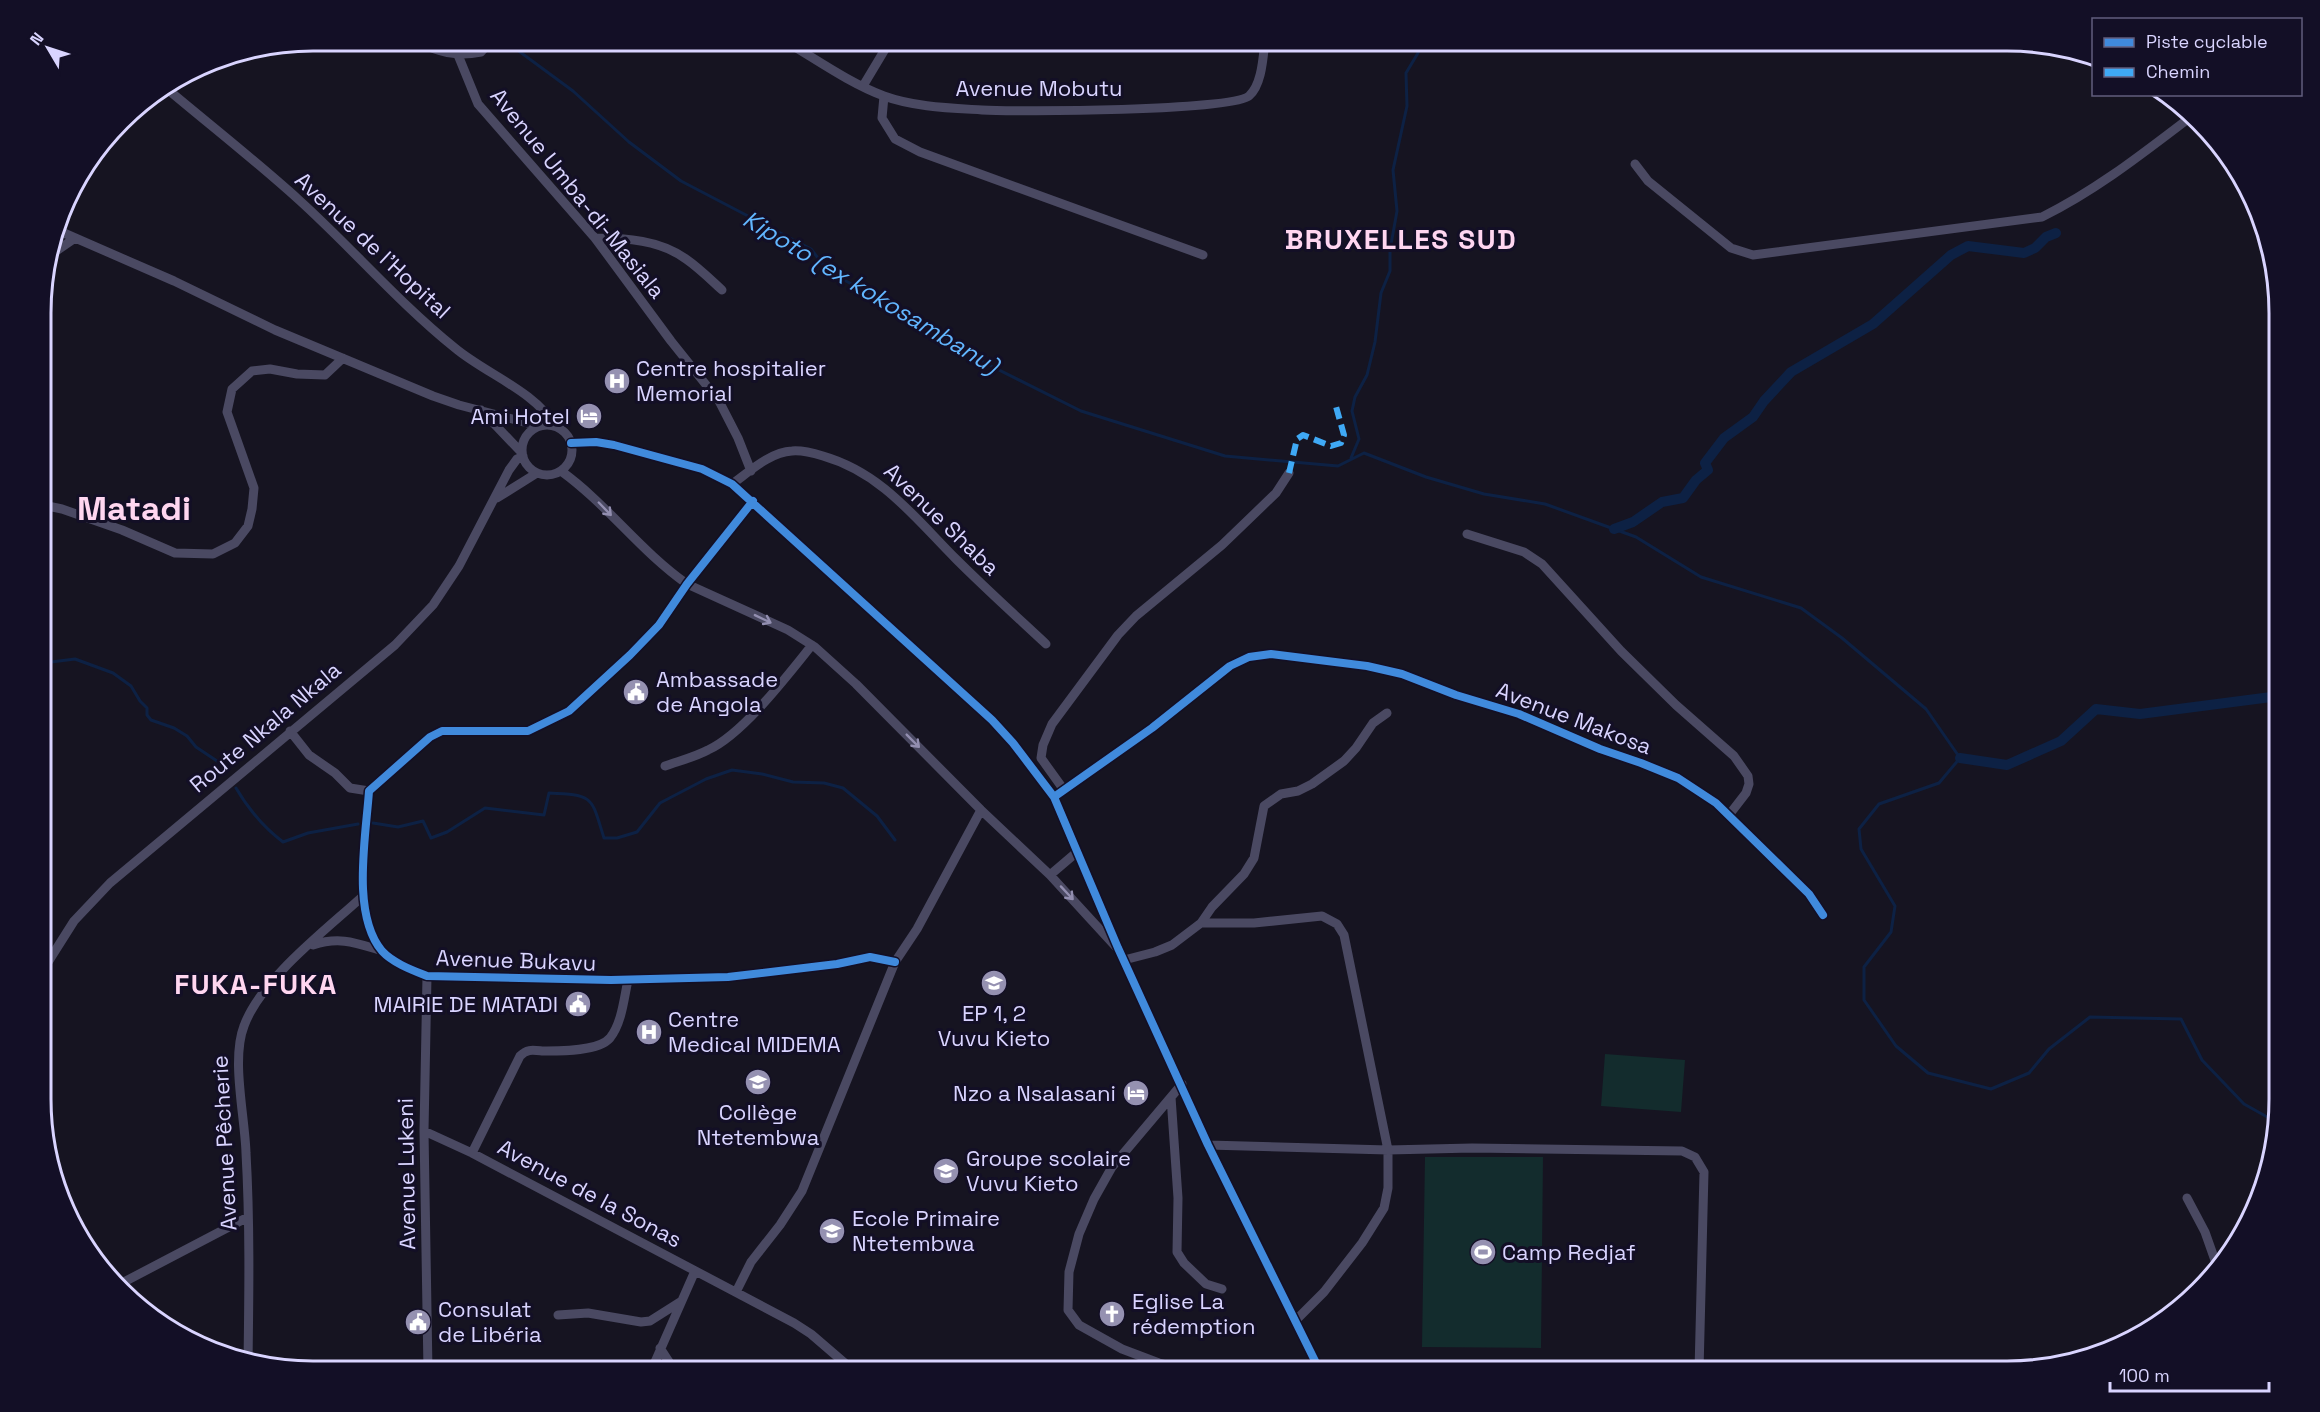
<svg xmlns="http://www.w3.org/2000/svg" width="2320" height="1412" font-family="'Space Grotesk',sans-serif">
<style>
.green{fill:#132c2d}
.lines{fill:none;stroke-linecap:round;stroke-linejoin:round}
.stream{stroke:#0d2144;stroke-width:3}
.canal{stroke:#0d2144;stroke-width:10}
.street{stroke:#4a4962;stroke-width:9}
.quiet{stroke:#3fa9f5;stroke-width:6;stroke-dasharray:12 6;stroke-linecap:butt}
.cycleway-casing{stroke:#130f26;stroke-width:11}
.cycleway{stroke:#408adc;stroke-width:8}
.oneway{stroke:#928eb0}
.labels{text-anchor:middle;dominant-baseline:central;stroke-width:6;stroke-linejoin:round;paint-order:stroke}
.street-label{font-size:22px;fill:#d9d4ff;stroke:#130f26}
.poi-label{font-size:22px;fill:#d9d4ff;stroke:#130f26;text-anchor:start}
.water-label{font-size:24px;font-style:italic;fill:#62b6ff;stroke:#130f26}
.district-label{font-size:28px;font-weight:bold;letter-spacing:1.5px;fill:#ffd6f0;stroke:#130f26}
.town-label{font-size:34px;font-weight:bold;fill:#ffd6f0;stroke:#130f26}
.rim{fill:none;stroke:#d9d4ff;stroke-width:3}
</style>
<rect width="100%" height="100%" fill="#161421"/>
<path class="green" d="M 1605,1054 L 1685,1060 L 1681,1112 L 1601,1106 Z
M 1425,1157 L 1543,1157 L 1541,1348 L 1422,1347 Z"/>
<g class="lines">
<path class="stream" d="M 505,41 L 573,91 L 629,142 L 681,181 L 811,249 L 828,271 L 929,327 L 987,364 L 1081,411 L 1225,456 L 1338,466 L 1364,453 L 1426,477 L 1484,494 L 1545,504 L 1636,537 L 1701,577 L 1801,608 L 1842,638 L 1926,709 L 1960,758 L 1939,783 L 1879,804 L 1859,829 L 1861,849 L 1895,906 L 1891,932 L 1864,967 L 1864,1000 L 1896,1046 L 1928,1073 L 1991,1089 L 2029,1073 L 2049,1049 L 2090,1017 L 2181,1019 L 2202,1060 L 2244,1104 L 2278,1123
M 1351,458 L 1359,439 L 1352,411 L 1355,397 L 1367,375 L 1375,342 L 1381,293 L 1390,271 L 1390,250 L 1397,211 L 1393,170 L 1407,106 L 1406,73 L 1418,53 L 1423,41
M 43,663 L 75,659 L 113,673 L 131,686 L 140,701 L 147,708 L 147,715 L 151,720 L 174,728 L 187,736 L 196,747 L 220,763 L 226,772
M 236,788 C 249,810 263,827 283,842 L 308,833 L 358,824
M 373,823 L 398,827 L 423,821 L 431,838 L 447,832 L 485,808 L 544,815 L 549,793 C 595,795 591,797 604,838 L 617,838 L 637,832 L 660,803 L 706,779 L 732,770 L 762,774 L 793,782 L 824,783 L 843,788 L 877,816 L 895,840"/>
<path class="canal" d="M 1614,529 L 1633,522 L 1662,502 L 1683,498 L 1696,480 L 1708,470 L 1705,463 L 1724,438 L 1753,417 L 1764,401 L 1791,372 L 1873,324 L 1951,255 L 1968,246 L 2024,253 L 2035,248 L 2046,237 L 2056,233
M 1960,758 L 2007,765 L 2061,741 L 2096,709 L 2140,714 L 2279,696"/>
<path class="street" d="M 416,41 C 438,52 456,57 481,52 L 491,41
M 785,41 C 816,59 849,83 884,96 C 914,107 950,108 982,110 C 1016,112 1232,111 1249,96 C 1262,85 1263,57 1265,41
M 458,55 L 478,104 L 595,238 L 671,341 L 719,401 L 738,438 L 751,471
M 863,86 L 890,41
M 166,88 C 210,125 256,161 299,200 C 352,248 399,303 455,348 C 486,374 535,391 555,426
M 884,96 L 882,118 L 895,139 L 920,152 L 1203,255
M 1635,164 L 1648,181 L 1731,248 L 1753,255 L 2042,217 C 2095,191 2142,154 2188,119
M 57,230 L 174,281 L 275,330 L 433,396 L 459,405 L 539,426
M 595,238 C 626,238 660,240 686,259 C 699,268 710,279 722,290
M 49,256 L 75,238
M 481,410 L 522,453
M522 450a25 25 0 1 1 50 0a25 25 0 1 1-50 0Z
M 571,443 L 596,442 L 614,445 L 702,469 L 732,484 L 992,720 L 1013,743 L 1054,797 L 1118,948 L 1208,1145 L 1320,1371
M 561,471 C 608,505 639,550 687,584 L 788,630 L 815,647 L 856,684 L 981,810 L 1050,875 L 1116,947
M 732,484 C 749,472 770,452 792,451 C 802,450 813,453 823,456 C 882,473 915,518 956,559 C 985,588 1016,616 1046,644
M 497,498 L 537,473
M 753,501 L 687,584 L 659,625 L 630,655 L 569,711 L 528,731 L 442,731 L 430,737 L 369,791 C 366,836 351,914 382,951 C 393,963 412,970 427,976 L 611,980 L 728,977 L 837,964 L 870,957 L 895,962
M 43,505 L 62,509 L 122,530 L 175,553 L 213,554 L 235,543 L 248,526 L 252,509 L 254,488 L 227,412 L 232,389 L 252,371 L 270,369 L 297,374 L 325,375 L 343,358
M 1467,534 L 1524,552 L 1542,564 L 1621,651 L 1676,705 L 1734,756 L 1748,776 L 1749,784 L 1746,793 L 1729,815
M 290,731 L 309,755 L 335,773 L 350,788 L 369,791
M 665,766 C 679,761 695,757 708,750 C 743,734 787,676 812,645
M 1064,790 L 1041,758 L 1043,745 L 1052,724 L 1118,635 L 1136,616 L 1222,545 L 1276,493 L 1289,473
M 1054,797 L 1152,728 L 1230,666 L 1249,657 L 1271,654 L 1367,666 L 1402,674 L 1456,695 L 1519,714 L 1600,749 L 1641,763 L 1678,778 L 1716,803 L 1809,894 L 1823,915
M 1050,875 L 1077,852
M 1201,923 L 1254,923 L 1322,916 L 1337,924 L 1344,935 L 1388,1150 L 1388,1188 L 1384,1208 L 1362,1243 L 1324,1292 L 1295,1321
M 313,945 C 340,936 356,943 383,951
M 1124,960 L 1155,952 L 1172,945 L 1201,923 L 1212,907 L 1244,874 L 1254,858 L 1264,806 L 1281,794 L 1298,791 L 1312,784 L 1344,761 L 1356,748 L 1373,723 L 1387,713
M 43,970 L 74,921 L 110,883 L 395,645 L 433,605 L 459,566 L 509,470 L 517,459 L 523,456
M 427,976 L 424,1131 L 428,1371
M 1182,1084 L 1112,1167 L 1094,1199 L 1079,1234 L 1069,1272 L 1068,1310 L 1079,1325 L 1122,1349 L 1159,1363 L 1191,1371
M 1171,1097 L 1178,1198 L 1177,1252 L 1184,1263 L 1206,1284 L 1222,1289
M 424,1131 L 472,1153 L 794,1323 L 811,1334 L 854,1371
M 1208,1145 L 1388,1150 L 1472,1148 L 1682,1151 L 1695,1157 L 1704,1172 L 1699,1371
M 472,1153 L 520,1056 C 527,1049 532,1050 542,1051 C 558,1051 598,1052 610,1038 C 622,1023 624,998 628,980
M 2187,1198 L 2205,1232 L 2217,1266
M 122,1283 L 248,1217
M 736,1292 L 751,1262 L 780,1225 L 802,1191 L 895,962 L 917,929 L 981,810
M 558,1315 L 588,1313 L 641,1322 L 650,1321 L 680,1302
M 660,1348 L 675,1371
M 248,1363 C 249,1293 250,1223 246,1153 C 245,1117 231,1059 244,1026 C 261,979 326,930 363,896
M 651,1371 L 695,1271"/>
<path class="quiet" d="M 1289,473 L 1297,439 L 1303,435 L 1331,446 L 1341,443 L 1344,435 L 1335,403"/>
<defs>
<path id="cycleway" d="M 571,443 L 596,442 L 614,445 L 702,469 L 732,484 L 992,720 L 1013,743 L 1054,797 L 1118,948 L 1208,1145 L 1320,1371
M 753,501 L 687,584 L 659,625 L 630,655 L 569,711 L 528,731 L 442,731 L 430,737 L 369,791 C 366,836 351,914 382,951 C 393,963 412,970 427,976 L 611,980 L 728,977 L 837,964 L 870,957 L 895,962
M 1054,797 L 1152,728 L 1230,666 L 1249,657 L 1271,654 L 1367,666 L 1402,674 L 1456,695 L 1519,714 L 1600,749 L 1641,763 L 1678,778 L 1716,803 L 1809,894 L 1823,915"/>
</defs>
<use href="#cycleway" class="cycleway-casing"/>
<use href="#cycleway" class="cycleway"/>
</g>
<defs><path id="oneway-shaft" d="M-6 0H5M1.5-3L5.5 0L1.5 3" fill="none" stroke-width="1.6" stroke-linecap="round" stroke-linejoin="round" transform="scale(1.5)"/></defs>
<g class="oneway">
<use href="#oneway-shaft" transform="translate(605 509) rotate(46)"/>
<use href="#oneway-shaft" transform="translate(763 619) rotate(26)"/>
<use href="#oneway-shaft" transform="translate(913 741) rotate(45)"/>
<use href="#oneway-shaft" transform="translate(1067 893) rotate(47)"/>
</g>
<defs>
<symbol id="hospital-disc" viewBox="-11 -11 22 22"><circle r="9.5" fill="#9591b1" stroke="#130f26"/><path d="M-5-5h3v3.5h4V-5h3V5h-3V1.5h-4V5h-3Z" fill="#fff"/></symbol>
<symbol id="hotel-disc" viewBox="-11 -11 22 22"><circle r="9.5" fill="#9591b1" stroke="#130f26"/><path d="M-6-4.5h1.5V1H6V5H4.5V3h-9V5H-6ZM-4 0a1.8 1.8 0 1 1 3.6 0ZM.5 0V-2.5h3Q6-2.5 6 0Z" fill="#fff"/></symbol>
<symbol id="civic-disc" viewBox="-11 -11 22 22"><circle r="9.5" fill="#9591b1" stroke="#130f26"/><path d="M-.6-6.5H3V-4.5H.6V-3L4-1V1h2V6H-6V1h2V-1L-.6-3ZM-1.2 2.5V6h2.4V2.5Z" fill="#fff"/></symbol>
<symbol id="school-disc" viewBox="-11 -11 22 22"><circle r="9.5" fill="#9591b1" stroke="#130f26"/><path d="M0-5L7-2L0 1L-7-2ZM-4 1L0 2.5L4 1V4Q0 6-4 4Z" fill="#fff"/></symbol>
<symbol id="stadium-disc" viewBox="-11 -11 22 22"><circle r="9.5" fill="#9591b1" stroke="#130f26"/><path d="M0-5a6.5 5 0 1 0 0 10a6.5 5 0 1 0 0-10ZM-3.5-1.8h7v3.6h-7Z" fill="#fff"/></symbol>
<symbol id="church-disc" viewBox="-11 -11 22 22"><circle r="9.5" fill="#9591b1" stroke="#130f26"/><path d="M-1.2-6h2.4v3.5h3.3v2.4h-3.3V6h-2.4V-.1h-3.3v-2.4h3.3Z" fill="#fff"/></symbol>
</defs>
<g fill-rule="evenodd">
<use href="#hospital-disc" x="602" y="366" width="30" height="30"/>
<use href="#hotel-disc" x="574" y="401" width="30" height="30"/>
<use href="#civic-disc" x="621" y="677" width="30" height="30"/>
<use href="#school-disc" x="979" y="968" width="30" height="30"/>
<use href="#civic-disc" x="563" y="989" width="30" height="30"/>
<use href="#hospital-disc" x="634" y="1017" width="30" height="30"/>
<use href="#school-disc" x="743" y="1067" width="30" height="30"/>
<use href="#hotel-disc" x="1121" y="1078" width="30" height="30"/>
<use href="#school-disc" x="931" y="1156" width="30" height="30"/>
<use href="#school-disc" x="817" y="1216" width="30" height="30"/>
<use href="#stadium-disc" x="1468" y="1237" width="30" height="30"/>
<use href="#church-disc" x="1097" y="1299" width="30" height="30"/>
<use href="#civic-disc" x="403" y="1307" width="30" height="30"/>
</g>
<g class="labels">
<g class="street-label">
<text x="1039" y="88">Avenue Mobutu</text>
<text transform="translate(578 193) rotate(51)">Avenue Umba-di-Masiala</text>
<text transform="translate(373 245) rotate(43)">Avenue de l'Hopital</text>
<text transform="translate(942 519) rotate(44)">Avenue Shaba</text>
<text transform="translate(1574 718) rotate(21)">Avenue Makosa</text>
<text transform="translate(265 727) rotate(-40)">Route Nkala Nkala</text>
<text transform="translate(516 960) rotate(2)">Avenue Bukavu</text>
<text transform="translate(224 1143) rotate(-93)">Avenue Pêcherie</text>
<text transform="translate(406 1174) rotate(-91)">Avenue Lukeni</text>
<text transform="translate(590 1193) rotate(28)">Avenue de la Sonas</text>
</g>
<g class="poi-label">
<text x="636" y="368">Centre hospitalier<tspan x="636" dy="25">Memorial</tspan></text>
<text x="570" y="416" text-anchor="end">Ami Hotel</text>
<text x="656" y="679">Ambassade<tspan x="656" dy="25">de Angola</tspan></text>
<text x="558" y="1004" text-anchor="end">MAIRIE DE MATADI</text>
<text x="994" y="1013" text-anchor="middle">EP 1, 2<tspan x="994" dy="25">Vuvu Kieto</tspan></text>
<text x="668" y="1019">Centre<tspan x="668" dy="25">Medical MIDEMA</tspan></text>
<text x="1116" y="1093" text-anchor="end">Nzo a Nsalasani</text>
<text x="758" y="1112" text-anchor="middle">Collège<tspan x="758" dy="25">Ntetembwa</tspan></text>
<text x="966" y="1158">Groupe scolaire<tspan x="966" dy="25">Vuvu Kieto</tspan></text>
<text x="852" y="1218">Ecole Primaire<tspan x="852" dy="25">Ntetembwa</tspan></text>
<text x="1502" y="1252">Camp Redjaf</text>
<text x="1132" y="1301">Eglise La<tspan x="1132" dy="25">rédemption</tspan></text>
<text x="438" y="1309">Consulat<tspan x="438" dy="25">de Libéria</tspan></text>
</g>
<g class="water-label">
<text transform="translate(871 292) rotate(31)">Kipoto (ex kokosambanu)</text>
</g>
<g class="district-label">
<text x="1401" y="239">BRUXELLES SUD</text>
<text x="256" y="984">FUKA-FUKA</text>
</g>
<g class="town-label">
<text x="134" y="508">Matadi</text>
</g>
</g>
<path d="M0 0H2320V1412H0ZM313 51H2007A262 262 0 0 1 2269 313V1099A262 262 0 0 1 2007 1361H313A262 262 0 0 1 51 1099V313A262 262 0 0 1 313 51Z" fill="#130f26" fill-rule="evenodd"/>
<path class="rim" d="M313 51H2007A262 262 0 0 1 2269 313V1099A262 262 0 0 1 2007 1361H313A262 262 0 0 1 51 1099V313A262 262 0 0 1 313 51Z"/>
<rect x="2092" y="18" width="210" height="78" fill="#130f26" stroke="#625e7d" stroke-width="1.5"/>
<rect x="2104" y="38" width="30" height="9" fill="#408adc" stroke="#625e7d" stroke-width="1.5"/>
<text x="2146" y="48" font-size="18" fill="#d9d4ff">Piste cyclable</text>
<rect x="2104" y="68" width="30" height="9" fill="#3fa9f5" stroke="#625e7d" stroke-width="1.5"/>
<text x="2146" y="78" font-size="18" fill="#d9d4ff">Chemin</text>
<g transform="translate(48 48) rotate(309)" stroke="#130f26" stroke-width="4.5" paint-order="stroke">
<path d="M0-4.5L10 22L0 15L-10 22Z" fill="#d9d4ff"/>
<text y="-9" font-size="16" font-weight="bold" text-anchor="middle" fill="#d9d4ff">N</text>
</g>
<path d="M2110 1382v9h159v-9" fill="none" stroke="#d9d4ff" stroke-width="3"/>
<text x="2119" y="1382" font-size="18" fill="#d9d4ff" stroke="#130f26" stroke-width="4.5" paint-order="stroke">100 m</text>
</svg>
